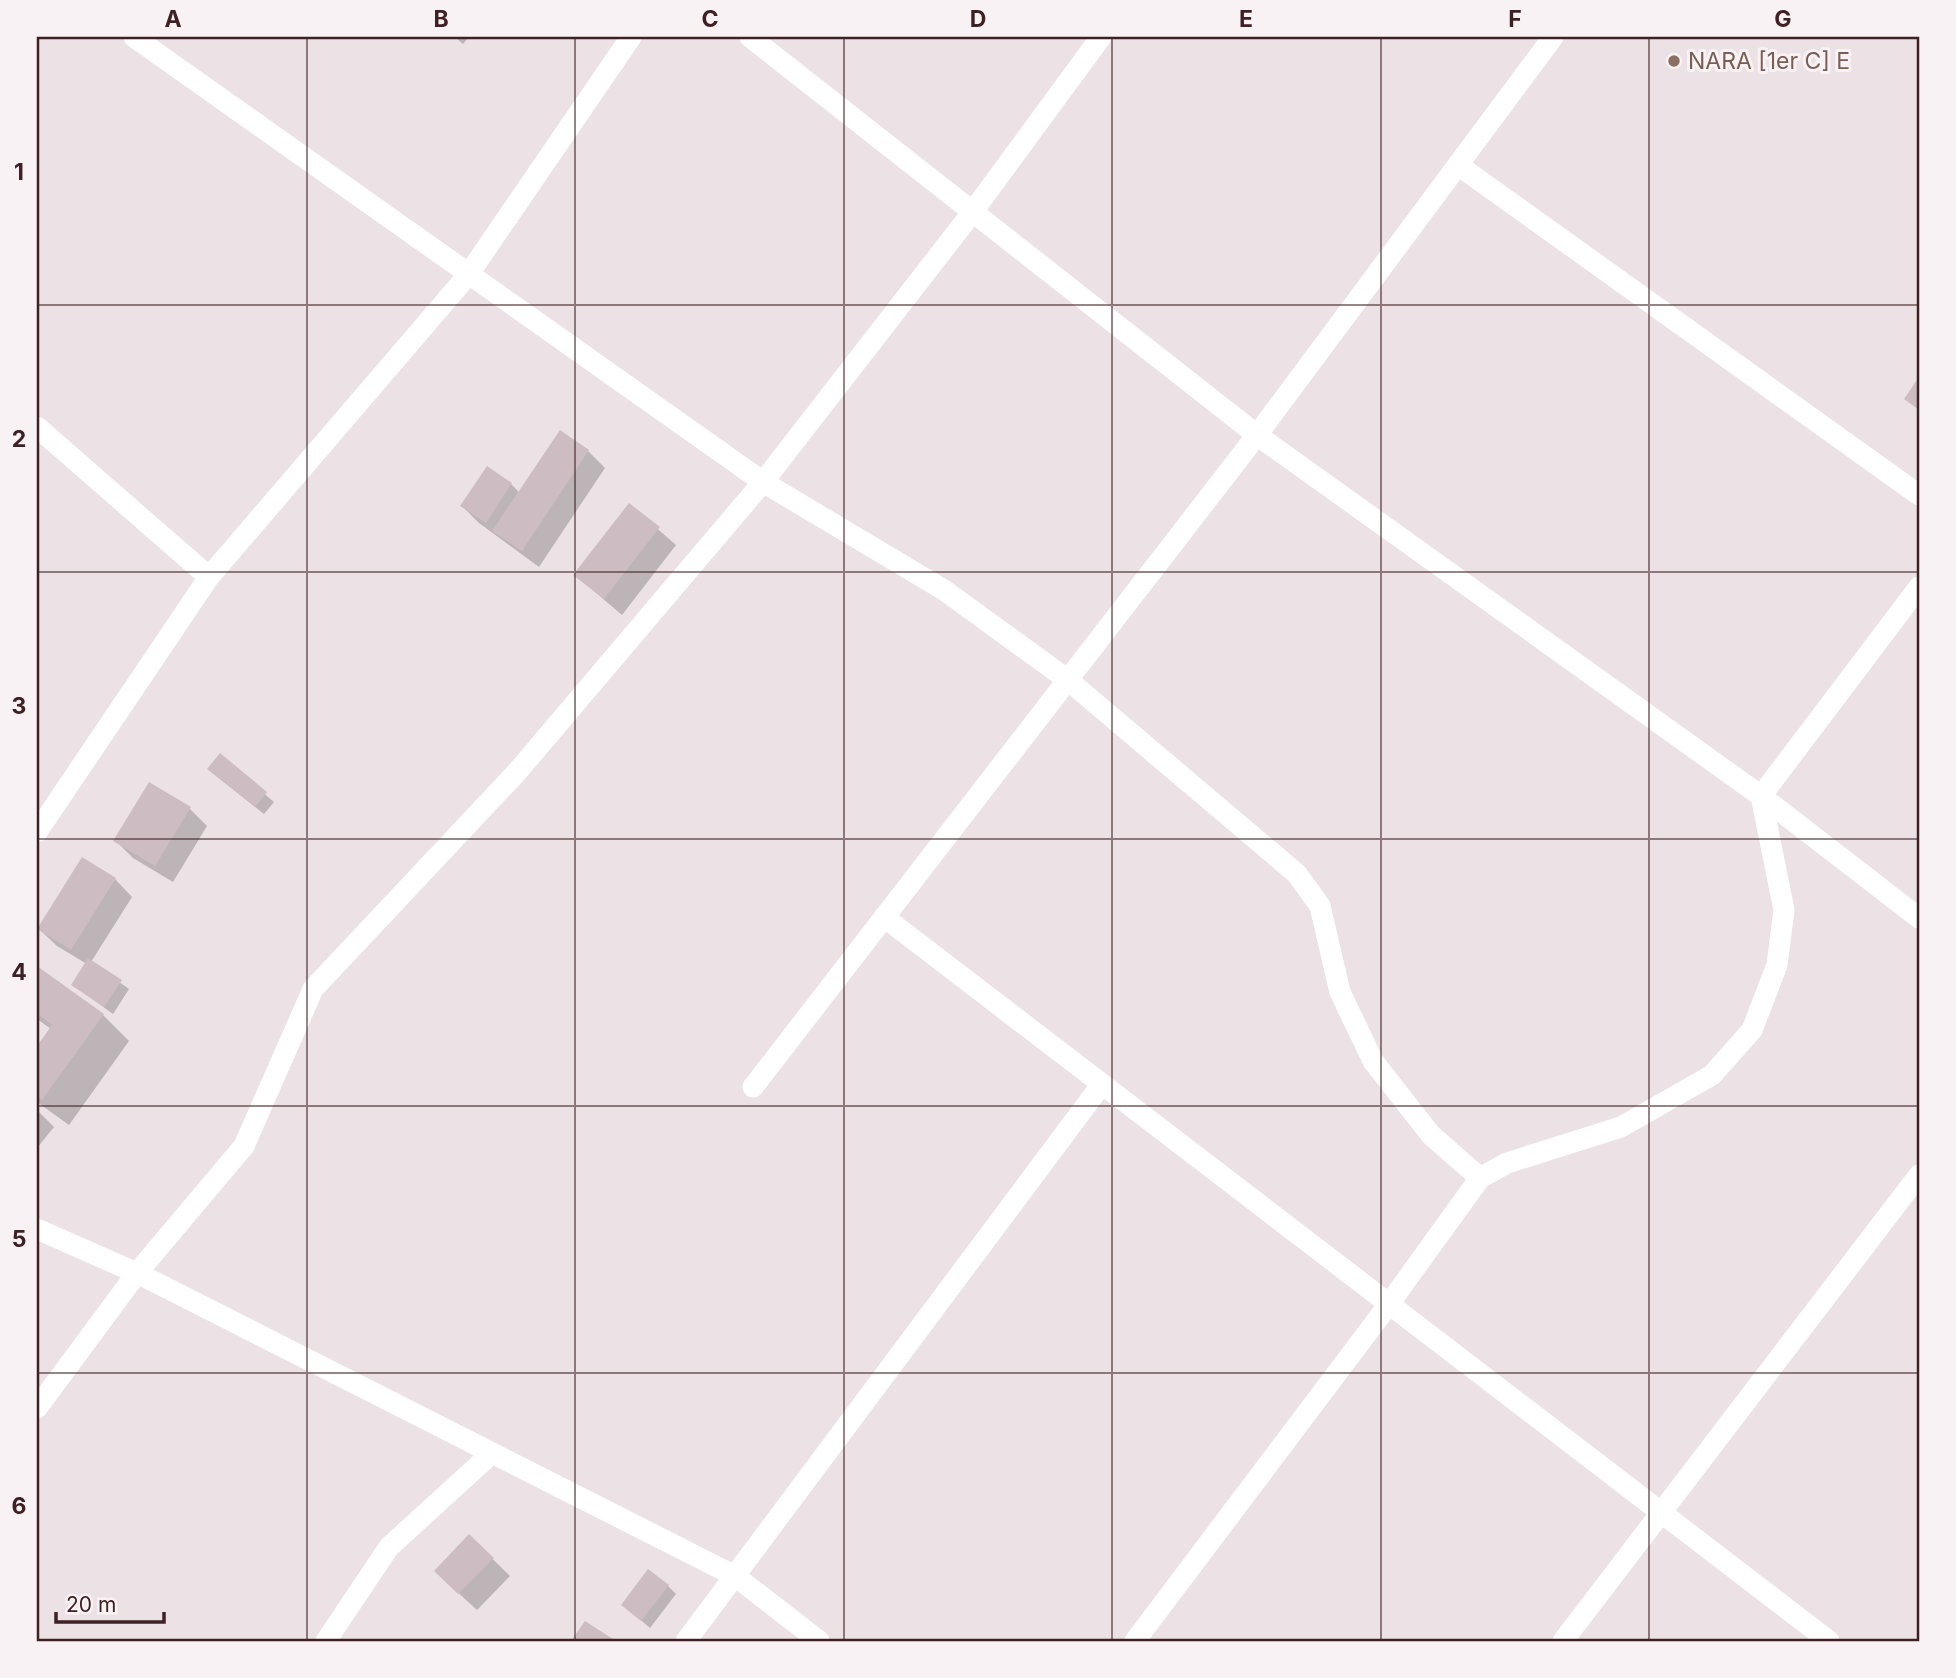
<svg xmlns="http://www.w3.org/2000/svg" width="1956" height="1678" font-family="Inter,sans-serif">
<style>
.shadow{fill:#0003}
.building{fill:#cdbdc2}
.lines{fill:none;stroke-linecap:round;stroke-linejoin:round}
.street{stroke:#fff;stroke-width:21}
.grid{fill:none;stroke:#3e2124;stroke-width:2;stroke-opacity:0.55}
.education-dot{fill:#8d6e63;stroke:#f9f2f4;stroke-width:2.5}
.labels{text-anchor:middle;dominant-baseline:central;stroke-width:6;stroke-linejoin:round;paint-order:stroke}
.education-label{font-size:23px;fill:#785e54;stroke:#f9f2f4;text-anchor:start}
.neatline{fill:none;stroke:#3e2124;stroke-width:2.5}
.grid-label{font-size:23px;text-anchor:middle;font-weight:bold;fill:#3e2124}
</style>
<rect width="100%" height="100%" fill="#ece1e4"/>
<path class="shadow" d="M 455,37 L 469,37 L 463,44 Z
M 588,451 L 605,468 L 539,567 L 479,523 L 462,506 L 511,484 L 520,493 Z
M 630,505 L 676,545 L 622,615 L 575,575 Z
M 220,756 L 274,802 L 264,814 L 218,777 Z
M 190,809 L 207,826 L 173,882 L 133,858 L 116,841 Z
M 115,879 L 132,897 L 91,962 L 129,989 L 113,1014 L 73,985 L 87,964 L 57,946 L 39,929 Z
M 37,968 L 103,1015 L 129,1041 L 69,1125 L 37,1102 L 37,1049 L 51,1029 L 37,1019 Z
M 37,1110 L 54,1127 L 37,1148 Z
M 469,1536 L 510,1576 L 477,1610 L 453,1588 Z
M 668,1586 L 676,1594 L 650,1628 L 623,1605 Z"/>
<path class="building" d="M 1919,377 L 1919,410 L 1904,399 Z
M 560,430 L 589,450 L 522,551 L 492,531 Z
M 487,466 L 512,483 L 486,523 L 460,506 Z
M 629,503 L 660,527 L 604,599 L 573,575 Z
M 220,753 L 267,792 L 255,807 L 207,769 Z
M 149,782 L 191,807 L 155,866 L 113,841 Z
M 82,857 L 116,878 L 71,950 L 37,929 Z
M 88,958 L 122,980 L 104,1007 L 71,985 Z
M 37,966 L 104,1014 L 42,1100 L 37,1096 L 37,1046 L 52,1025 L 37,1013 Z
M 469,1534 L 494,1558 L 458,1594 L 434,1571 Z
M 648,1569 L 669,1585 L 641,1621 L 621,1605 Z
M 585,1621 L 616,1641 L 571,1641 Z"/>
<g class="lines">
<path class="street" d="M 134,37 L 763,482 L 944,590 L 1068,680 L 1297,874 L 1320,906 L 1340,992 L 1373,1061 L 1431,1135 L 1480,1178
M 750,37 L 1257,435 L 1761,796 L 1919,918
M 1458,165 L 1919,495
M 37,427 L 209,577
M 37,832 L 209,577 L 468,275 L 631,37
M 884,917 L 1829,1641
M 753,1087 L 1257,435 L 1553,37
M 37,1229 L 137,1273 L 735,1576 L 819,1641
M 37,1408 L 137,1273 L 244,1146 L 313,989 L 517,772 L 763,482 L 971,214 L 1101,37
M 326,1641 L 389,1547 L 492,1453
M 686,1641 L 1102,1084
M 1135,1641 L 1389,1304 L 1480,1178 L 1507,1163 L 1621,1127 L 1712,1075 L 1752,1030 L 1777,965 L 1784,910 L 1761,796 L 1919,587
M 1563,1641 L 1919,1175"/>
</g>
<path class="grid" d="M 307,37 L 307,1641M 575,37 L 575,1641M 844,37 L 844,1641M 1112,37 L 1112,1641M 1381,37 L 1381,1641M 1649,37 L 1649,1641M 37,305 L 1919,305M 37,572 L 1919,572M 37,839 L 1919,839M 37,1106 L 1919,1106M 37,1373 L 1919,1373"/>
<circle class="education-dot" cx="1674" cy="61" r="7"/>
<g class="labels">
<g class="education-label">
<text x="1688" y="61">NARA [1er C] E</text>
</g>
</g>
<rect width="1956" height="1678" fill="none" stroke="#f9f2f4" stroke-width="77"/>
<path d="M56 1612v10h108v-10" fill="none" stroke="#3e2124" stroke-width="3.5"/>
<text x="66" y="1612" font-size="21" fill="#3e2124" stroke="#f9f2f4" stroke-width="5" paint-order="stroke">20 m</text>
<rect x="38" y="38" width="1880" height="1602" class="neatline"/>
<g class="grid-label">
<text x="173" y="27">A</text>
<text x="441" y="27">B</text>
<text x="710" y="27">C</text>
<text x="978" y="27">D</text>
<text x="1246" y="27">E</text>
<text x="1515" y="27">F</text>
<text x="1783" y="27">G</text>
<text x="19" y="180">1</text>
<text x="19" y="447">2</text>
<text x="19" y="714">3</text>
<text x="19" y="980">4</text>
<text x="19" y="1247">5</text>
<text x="19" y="1514">6</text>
</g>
</svg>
